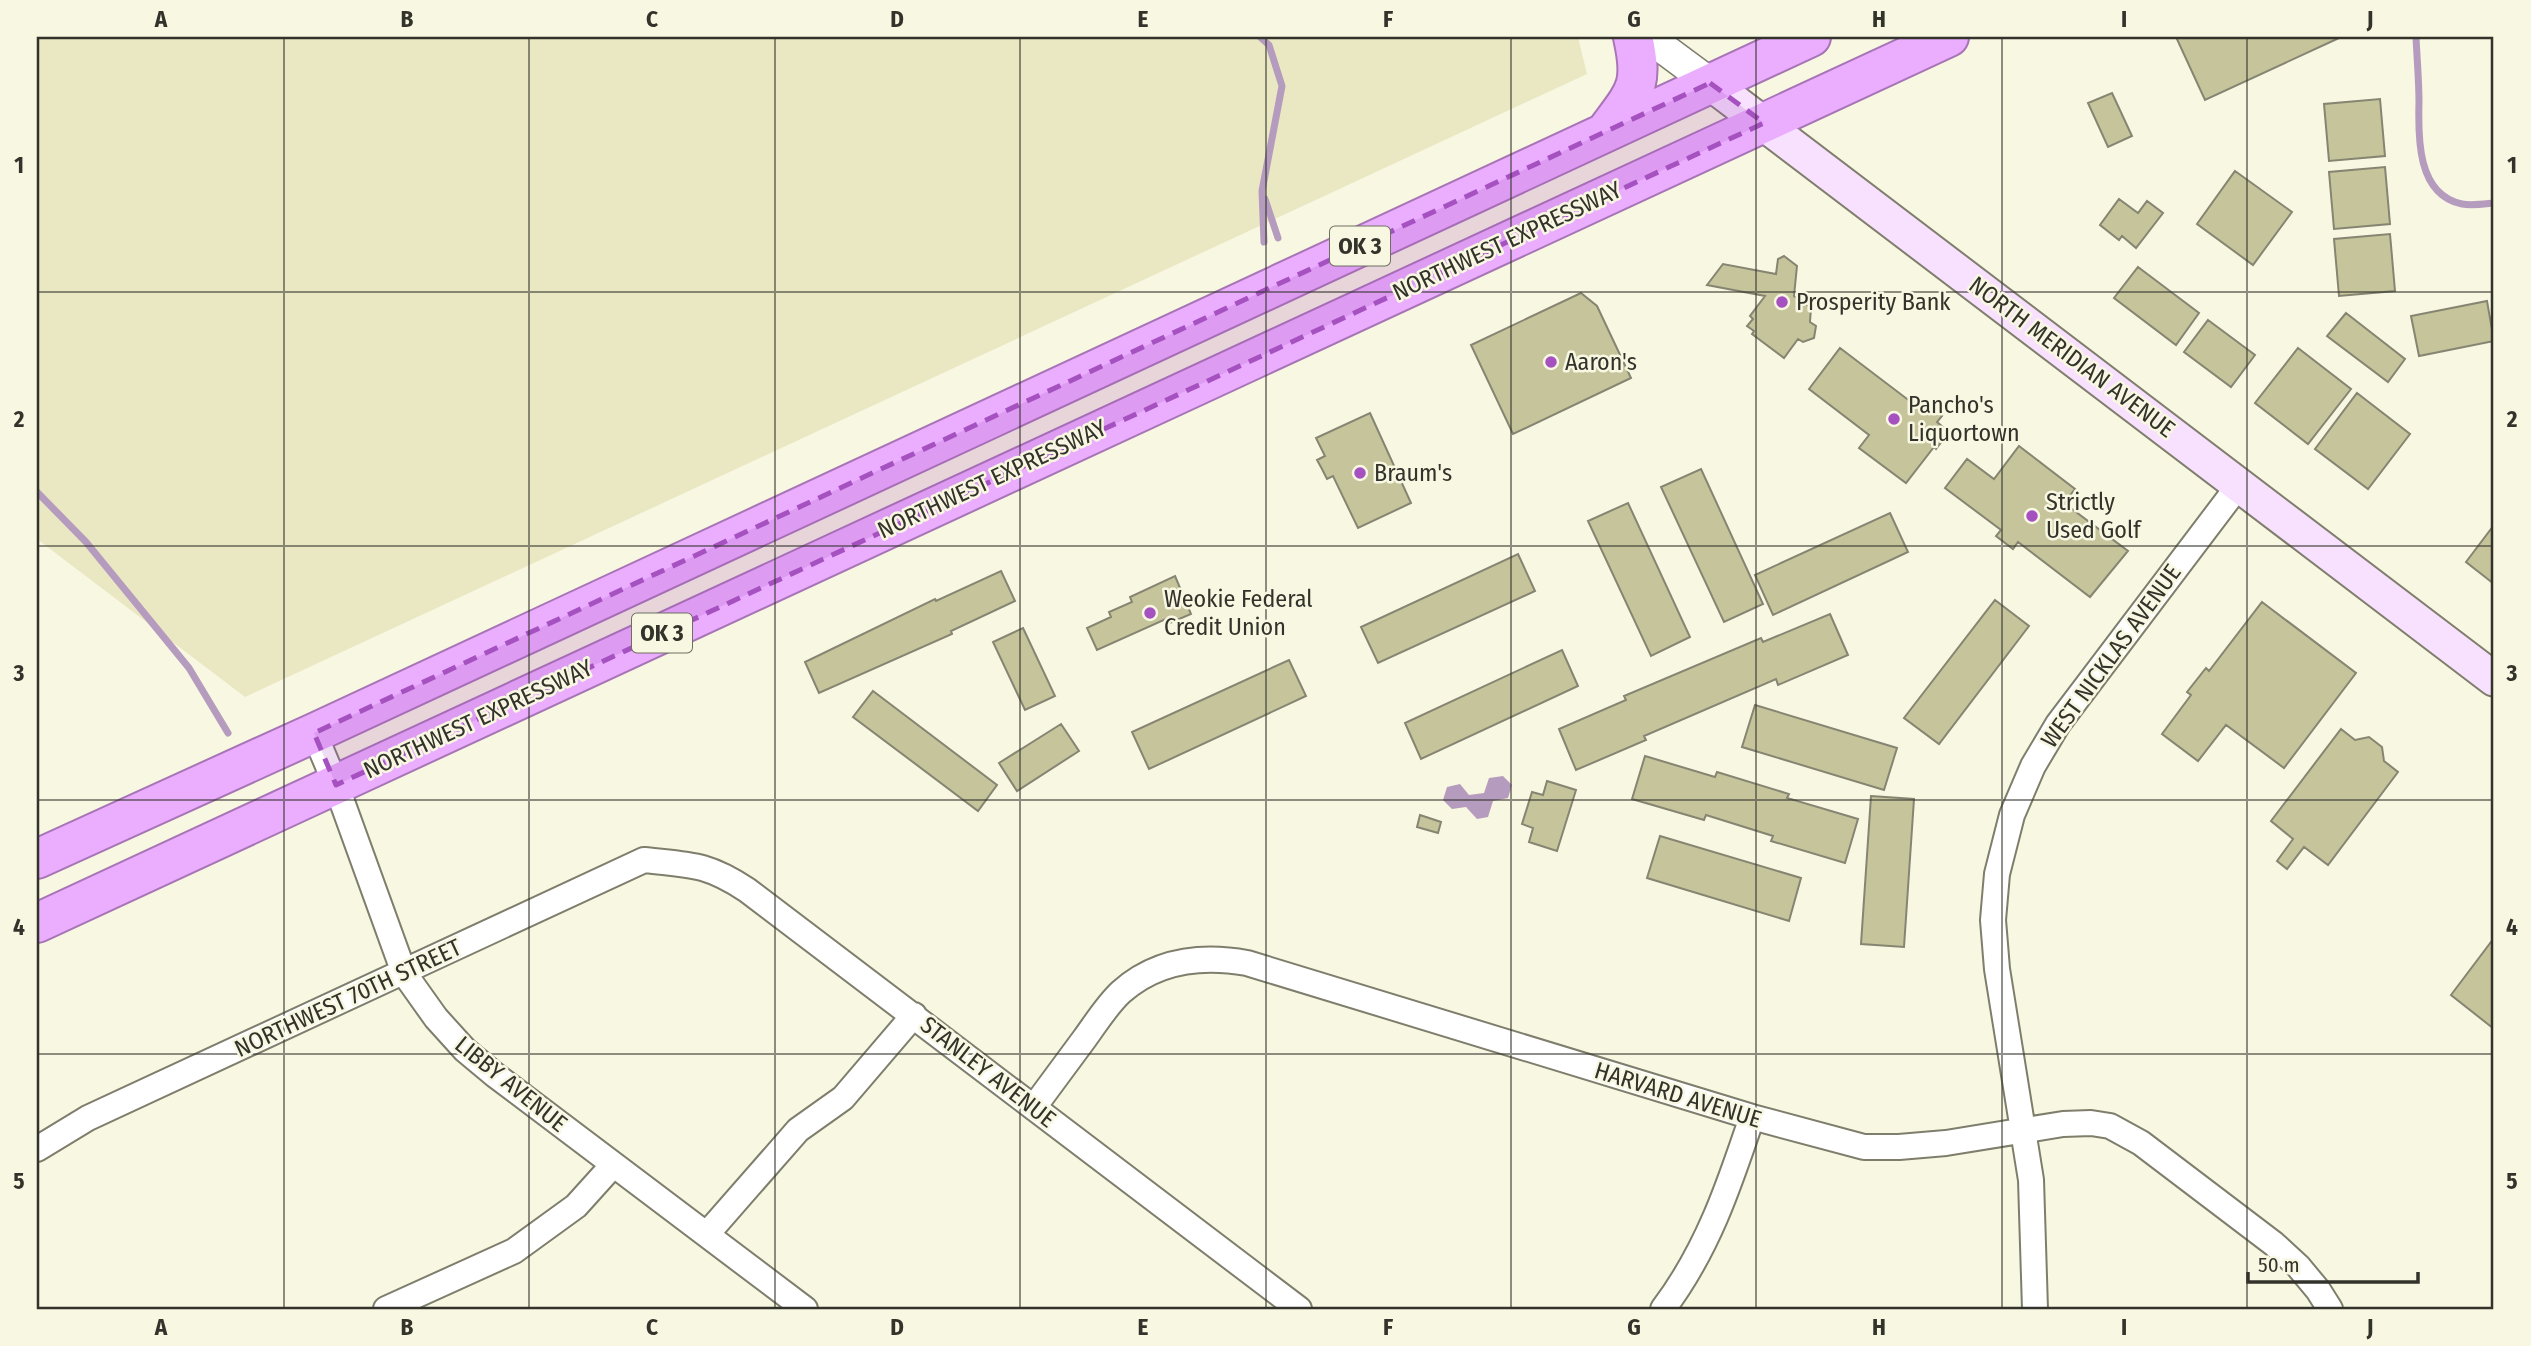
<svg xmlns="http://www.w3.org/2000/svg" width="2531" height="1346" font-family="'Fira Sans Condensed',sans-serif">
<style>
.green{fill:#eae8c3}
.water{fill:#b59cbe}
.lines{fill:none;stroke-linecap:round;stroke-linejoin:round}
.stream{stroke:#b59cbe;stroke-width:7}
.building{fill:#c6c49b;stroke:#858572;stroke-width:2}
.minor-casing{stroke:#7f7e6c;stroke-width:28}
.tertiary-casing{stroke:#7f7e6c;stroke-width:33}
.secondary-casing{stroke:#7f7e6c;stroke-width:37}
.trunk-casing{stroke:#a775b5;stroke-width:42}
.minor{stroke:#fff;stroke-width:24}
.tertiary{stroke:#fff;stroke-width:30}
.secondary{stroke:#f8e0ff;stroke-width:33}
.trunk{stroke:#ebaeff;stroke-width:38}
.marked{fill:#a551bf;fill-opacity:0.2;stroke:#a551bf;stroke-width:5;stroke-dasharray:14 9;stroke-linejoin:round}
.grid{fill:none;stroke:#33332b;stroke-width:2;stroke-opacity:0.55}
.poi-dot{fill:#a551bf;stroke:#f8f7e2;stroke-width:2.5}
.labels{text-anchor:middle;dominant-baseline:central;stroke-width:5;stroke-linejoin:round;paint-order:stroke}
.shield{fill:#f8f7e2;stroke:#6e6e62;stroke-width:2}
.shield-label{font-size:23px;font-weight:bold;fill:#33332b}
.street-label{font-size:24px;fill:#33332b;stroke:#f8f7e2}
.poi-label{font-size:24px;fill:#33332b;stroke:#f8f7e2;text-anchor:start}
.neatline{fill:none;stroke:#33332b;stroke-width:2.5}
.grid-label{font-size:23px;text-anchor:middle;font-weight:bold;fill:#33332b}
</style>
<rect width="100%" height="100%" fill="#f8f7e2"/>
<path class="green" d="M 37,37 L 1578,37 L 1587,74 L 245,697 L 37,539 Z"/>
<path class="water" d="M 1503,776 L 1512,785 L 1508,798 L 1493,801 L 1488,817 L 1477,819 L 1466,807 L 1452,809 L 1443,800 L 1447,787 L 1460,784 L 1469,795 L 1484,793 L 1489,778 Z"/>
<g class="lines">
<path class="stream" d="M 1260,37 L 1269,45 L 1282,86 L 1262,191 L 1264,242
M 2416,37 C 2417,59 2419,81 2419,102 C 2418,137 2417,195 2462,204 C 2472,206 2484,204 2494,203
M 1265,199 L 1278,238
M 37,492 L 86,542 L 189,668 L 228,733"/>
</g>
<path class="building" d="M 2176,37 L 2339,37 L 2339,38 L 2205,100 Z
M 2112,93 L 2132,136 L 2108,147 L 2088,103 Z
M 2380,99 L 2385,156 L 2329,161 L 2324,104 Z
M 2385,167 L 2390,224 L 2334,229 L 2329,172 Z
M 2235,171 L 2292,212 L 2253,265 L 2197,224 Z
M 2119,199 L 2138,213 L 2147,201 L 2163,213 L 2136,248 L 2122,236 L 2119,240 L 2100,225 Z
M 2390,234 L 2395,291 L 2339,296 L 2334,239 Z
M 1784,256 L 1797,266 L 1794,296 L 1811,308 L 1810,322 L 1816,326 L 1814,338 L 1803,342 L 1798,339 L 1784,358 L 1752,334 L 1754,331 L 1747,326 L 1753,319 L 1750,316 L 1765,296 L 1707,285 L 1723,264 L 1776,274 L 1778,259 Z
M 2138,267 L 2199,313 L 2176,345 L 2114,298 Z
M 1581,293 L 1597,306 L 1631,378 L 1513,434 L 1471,345 Z
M 2487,301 L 2494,341 L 2419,356 L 2411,316 Z
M 2346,313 L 2405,359 L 2388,382 L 2327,336 Z
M 2208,320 L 2255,355 L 2231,387 L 2184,352 Z
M 1840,348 L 1911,402 L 1916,396 L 1942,416 L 1937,422 L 1949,432 L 1936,449 L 1934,447 L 1906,483 L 1859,448 L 1869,435 L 1809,389 Z
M 2298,348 L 2351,389 L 2308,444 L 2255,403 Z
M 2357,393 L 2410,434 L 2368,489 L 2315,449 Z
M 1370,413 L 1411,503 L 1358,528 L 1333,476 L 1327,479 L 1322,469 L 1317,460 L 1325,456 L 1316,438 Z
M 2019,446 L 2075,489 L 2064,503 L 2128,551 L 2090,597 L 2018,542 L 2013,549 L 1996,536 L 2001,530 L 1945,488 L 1967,459 L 1994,479 Z
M 1701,469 L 1763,604 L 1724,622 L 1661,487 Z
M 1628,503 L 1690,637 L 1651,656 L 1588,521 Z
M 1890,513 L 1908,552 L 1773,615 L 1755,575 Z
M 2494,525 L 2494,584 L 2466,562 Z
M 1518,554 L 1535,591 L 1378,663 L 1361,627 Z
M 1001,571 L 1015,601 L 951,631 L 952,634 L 819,693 L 805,662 L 935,599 L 936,601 Z
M 1175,576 L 1191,614 L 1170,623 L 1168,618 L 1097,650 L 1087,628 L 1111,617 L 1109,612 L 1132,602 L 1130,597 Z
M 1995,600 L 2029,626 L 1939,744 L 1904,718 Z
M 2262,602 L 2356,673 L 2284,768 L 2226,725 L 2198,761 L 2162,734 L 2191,695 L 2187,692 L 2206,668 L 2209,671 Z
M 1830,614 L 1848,655 L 1778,685 L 1776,679 L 1644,736 L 1646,740 L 1576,770 L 1559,729 L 1626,700 L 1624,696 L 1761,638 L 1763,642 Z
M 1023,628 L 1055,696 L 1025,710 L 993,642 Z
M 1562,650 L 1578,686 L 1421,759 L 1405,723 Z
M 1289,660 L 1306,696 L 1149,769 L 1132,732 Z
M 873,691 L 997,785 L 978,811 L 853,717 Z
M 1755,705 L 1897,748 L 1884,790 L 1742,747 Z
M 1061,724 L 1079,751 L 1017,791 L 999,763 Z
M 2341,729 L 2355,740 L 2369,737 L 2382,747 L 2384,761 L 2398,772 L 2328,865 L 2304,847 L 2287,869 L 2277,861 L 2293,839 L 2271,821 Z
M 1645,756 L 1715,777 L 1717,772 L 1789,794 L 1787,798 L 1858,819 L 1845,863 L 1771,841 L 1773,836 L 1706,815 L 1704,820 L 1632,799 Z
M 1547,781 L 1576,790 L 1557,851 L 1529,842 L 1533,828 L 1522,824 L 1532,792 L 1543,795 Z
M 1871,796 L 1914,799 L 1904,947 L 1861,944 Z
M 1420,815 L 1441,822 L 1438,833 L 1417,827 Z
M 1660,836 L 1801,878 L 1789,921 L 1647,878 Z
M 2494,938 L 2494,1029 L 2451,995 Z"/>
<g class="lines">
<defs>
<path id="minor" d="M 314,733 L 336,785 L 404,973 L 436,1018 L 465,1050 L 495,1075 L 805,1309
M 1034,1107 C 1051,1084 1068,1061 1085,1038 C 1096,1023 1107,1005 1121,992 C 1157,960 1202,955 1247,963 L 1752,1117 L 1864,1147 L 1899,1147 L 1946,1143 L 2063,1124 L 2091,1123 L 2110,1126 L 2141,1143 L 2274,1244 L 2298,1266 L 2318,1290 L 2330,1309
M 37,1149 L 88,1118 L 644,860 C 690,865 706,863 747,890 L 1299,1309
M 707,1234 L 798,1130 L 843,1098 L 914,1015
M 386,1309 L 514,1251 L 576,1206 L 613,1165
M 1663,1309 C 1707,1251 1729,1186 1752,1117
M 2035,1309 L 2031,1180 L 1997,969 L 1993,920 L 1997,874 L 2012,815 L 2033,766 L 2058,724 L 2239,485"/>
<path id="tertiary" d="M 1648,37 L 1710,83"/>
<path id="secondary" d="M 1710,83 L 2494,679"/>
<path id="trunk" d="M 1607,130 C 1635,92 1644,86 1633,37
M 37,859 L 314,733 L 1811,37
M 37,923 L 1949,37"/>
</defs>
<use href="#minor" class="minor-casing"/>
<use href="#tertiary" class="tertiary-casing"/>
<use href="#secondary" class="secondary-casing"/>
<use href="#trunk" class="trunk-casing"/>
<use href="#minor" class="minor"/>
<use href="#tertiary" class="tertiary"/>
<use href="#secondary" class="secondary"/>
<use href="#trunk" class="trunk"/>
</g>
<path class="marked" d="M 1710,83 L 1764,123 L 336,785 L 314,733 Z"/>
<path class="grid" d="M 284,37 L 284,1309M 529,37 L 529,1309M 775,37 L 775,1309M 1020,37 L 1020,1309M 1266,37 L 1266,1309M 1511,37 L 1511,1309M 1756,37 L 1756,1309M 2002,37 L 2002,1309M 2247,37 L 2247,1309M 37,292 L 2494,292M 37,546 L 2494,546M 37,800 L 2494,800M 37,1054 L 2494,1054"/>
<g class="poi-dot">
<circle cx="1782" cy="302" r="7"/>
<circle cx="1551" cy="362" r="7"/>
<circle cx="1894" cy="419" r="7"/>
<circle cx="1360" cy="473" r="7"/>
<circle cx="2032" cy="516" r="7"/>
<circle cx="1150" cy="613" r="7"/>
</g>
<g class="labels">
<g class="shield">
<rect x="1330" y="226.5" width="60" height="39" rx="5"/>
<rect x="632" y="613.5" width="60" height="39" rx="5"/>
</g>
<g class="shield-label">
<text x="1360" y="246">OK 3</text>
<text x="662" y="633">OK 3</text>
</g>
<g class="street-label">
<text transform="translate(1507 241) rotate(-25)">NORTHWEST EXPRESSWAY</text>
<text transform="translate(2072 357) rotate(37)">NORTH MERIDIAN AVENUE</text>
<text transform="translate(992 479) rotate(-25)">NORTHWEST EXPRESSWAY</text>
<text transform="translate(2111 656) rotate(-54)">WEST NICKLAS AVENUE</text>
<text transform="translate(478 719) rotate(-25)">NORTHWEST EXPRESSWAY</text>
<text transform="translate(348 998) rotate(-25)">NORTHWEST 70TH STREET</text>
<text transform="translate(988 1072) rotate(38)">STANLEY AVENUE</text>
<text transform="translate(511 1084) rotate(39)">LIBBY AVENUE</text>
<text transform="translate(1678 1095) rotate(17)">HARVARD AVENUE</text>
</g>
<g class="poi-label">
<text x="1796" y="302">Prosperity Bank</text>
<text x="1565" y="362">Aaron's</text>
<text x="1908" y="405">Pancho's<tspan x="1908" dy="28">Liquortown</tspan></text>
<text x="1374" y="473">Braum's</text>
<text x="2046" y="502">Strictly<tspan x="2046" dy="28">Used Golf</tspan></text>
<text x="1164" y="599">Weokie Federal<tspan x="1164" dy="28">Credit Union</tspan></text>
</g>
</g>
<rect width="2531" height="1346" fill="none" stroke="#f8f7e2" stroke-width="77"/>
<path d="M2248 1272v10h170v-10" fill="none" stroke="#33332b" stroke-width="3.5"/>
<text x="2258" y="1272" font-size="21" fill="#33332b" stroke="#f8f7e2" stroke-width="5" paint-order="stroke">50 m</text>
<rect x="38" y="38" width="2454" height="1270" class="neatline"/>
<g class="grid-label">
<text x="161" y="27">A</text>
<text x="407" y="27">B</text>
<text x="652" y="27">C</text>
<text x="897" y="27">D</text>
<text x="1143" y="27">E</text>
<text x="1388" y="27">F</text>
<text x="1634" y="27">G</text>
<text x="1879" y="27">H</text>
<text x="2124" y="27">I</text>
<text x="2370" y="27">J</text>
<text x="19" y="173">1</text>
<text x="2512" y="173">1</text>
<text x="19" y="427">2</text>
<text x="2512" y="427">2</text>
<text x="19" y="681">3</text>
<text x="2512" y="681">3</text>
<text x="19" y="935">4</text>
<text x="2512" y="935">4</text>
<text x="19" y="1189">5</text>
<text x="2512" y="1189">5</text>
<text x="161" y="1335">A</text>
<text x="407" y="1335">B</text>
<text x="652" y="1335">C</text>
<text x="897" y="1335">D</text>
<text x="1143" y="1335">E</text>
<text x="1388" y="1335">F</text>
<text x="1634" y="1335">G</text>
<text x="1879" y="1335">H</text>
<text x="2124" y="1335">I</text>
<text x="2370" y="1335">J</text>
</g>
</svg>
